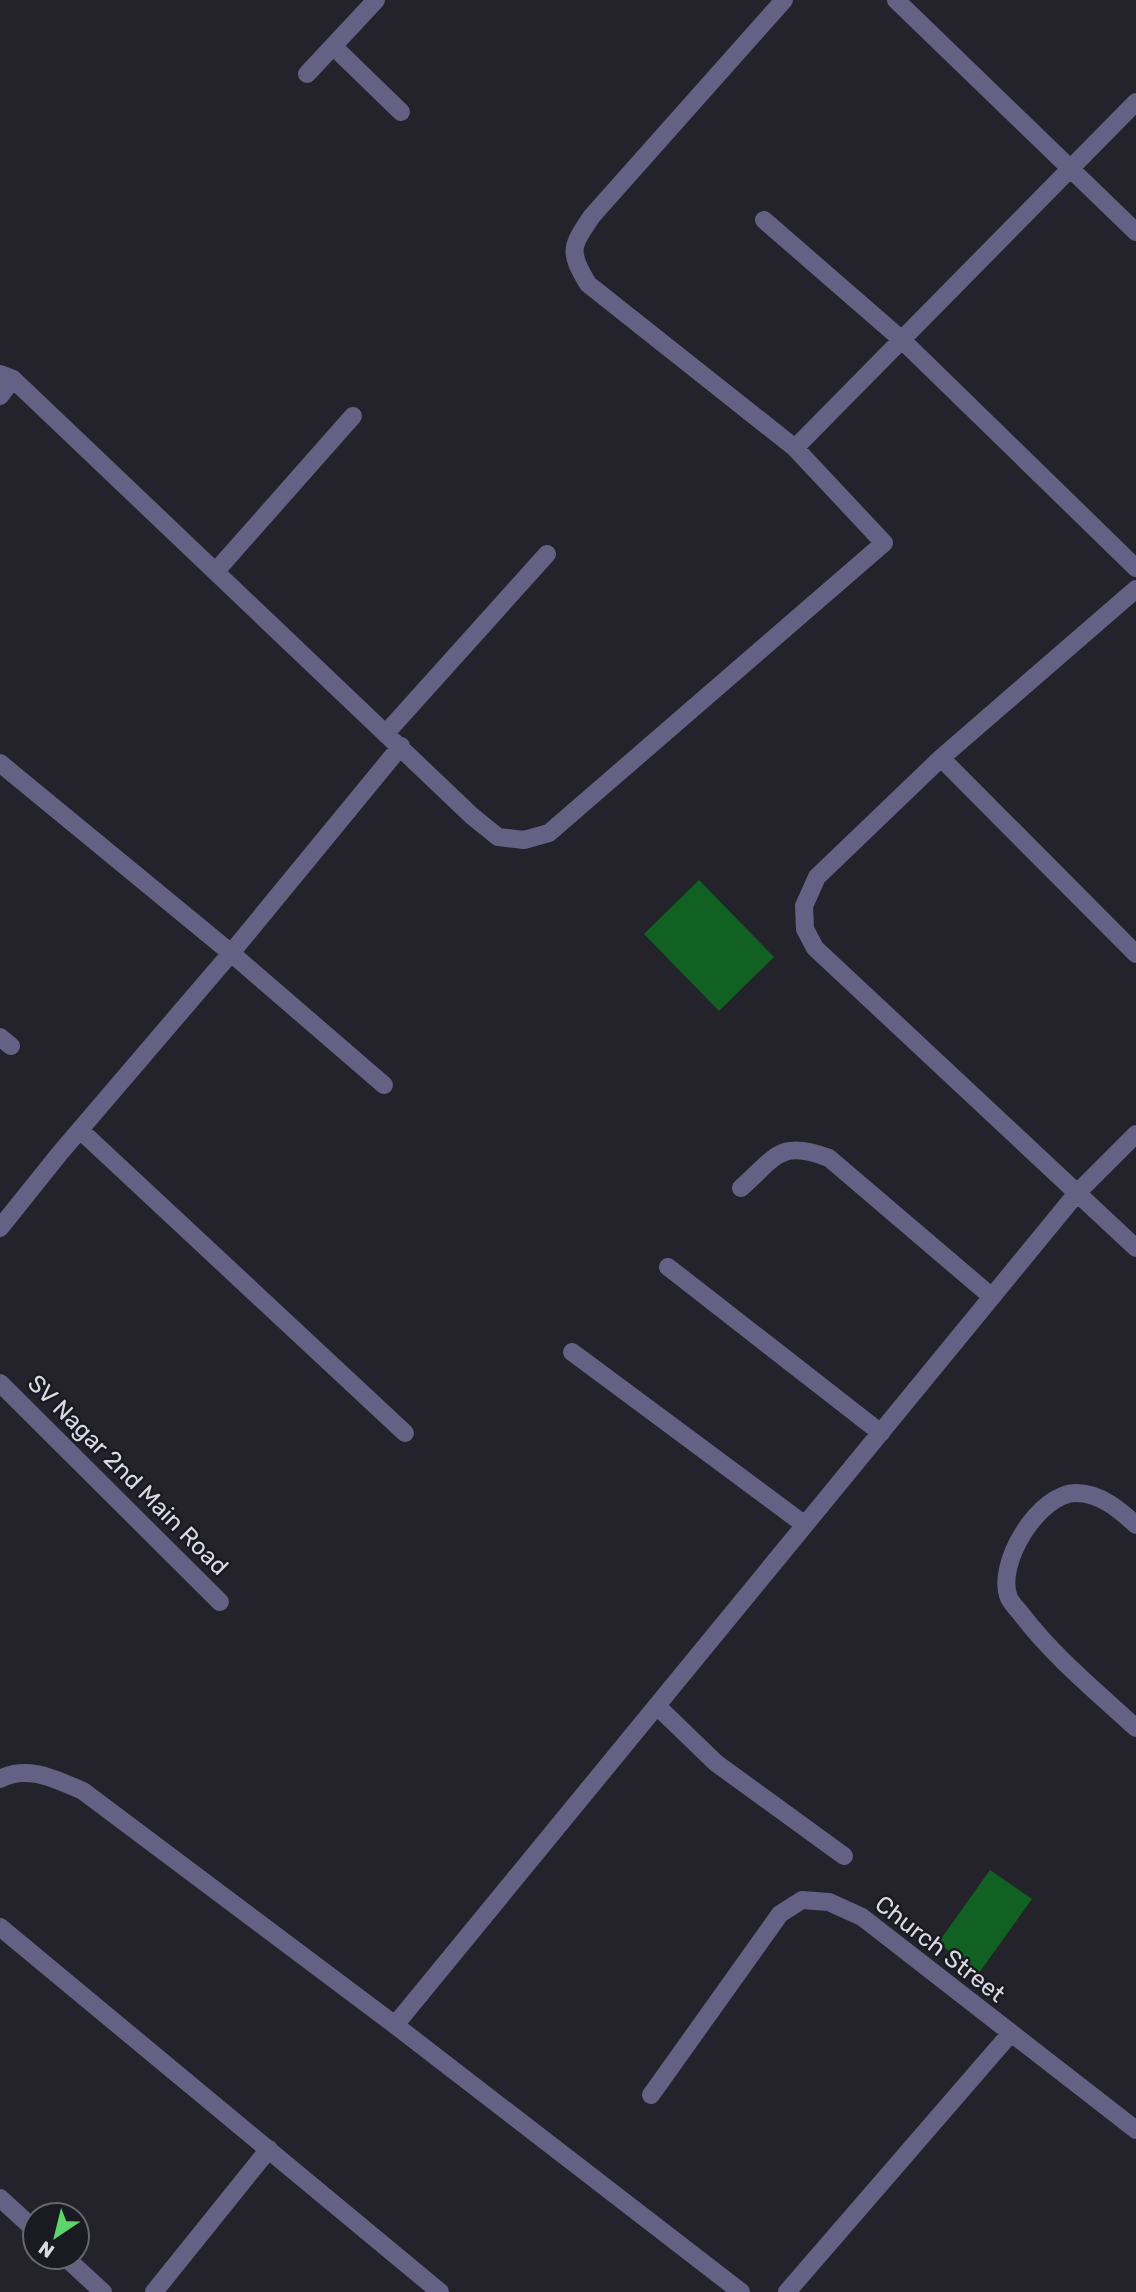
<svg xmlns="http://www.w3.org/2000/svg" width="1136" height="2292" font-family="Rubik,sans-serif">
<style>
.building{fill:#116222}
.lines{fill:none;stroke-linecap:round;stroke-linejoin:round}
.minor{stroke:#646184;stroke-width:18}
.labels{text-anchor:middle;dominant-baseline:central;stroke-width:5;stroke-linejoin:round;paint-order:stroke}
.street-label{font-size:24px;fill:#dbdae0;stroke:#1a1a22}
</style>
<rect width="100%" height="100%" fill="#24232c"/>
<path class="building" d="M 699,880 L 774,957 L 719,1011 L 644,934 Z
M 990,1870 L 1032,1899 L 979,1973 L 938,1943 Z"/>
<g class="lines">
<path class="minor" d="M 896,0 L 1136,232
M 333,46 L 401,112
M 307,74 L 376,0
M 764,220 L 902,340 L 1136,568
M 0,374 L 13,379 L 472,816 L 498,837 L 524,840 L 549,833 L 884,543 L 795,448 L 588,284 C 568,251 571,247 592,216 L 784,0
M 0,396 L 13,379
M 795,448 L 1136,102
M 216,571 L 353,416
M 1136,589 L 941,758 L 817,877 L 804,906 L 805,929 L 815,948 L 1136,1248
M 387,732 L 547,554
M 941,758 L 1136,954
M 0,763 L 231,953 L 384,1085
M 0,1037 L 11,1046
M 80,1130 L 405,1433
M 741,1188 C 776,1157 780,1139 829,1158 L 992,1297
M 0,1228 L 60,1153 L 231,953 L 401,746
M 668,1267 L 881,1433
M 572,1352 L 805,1525
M 0,1383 L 220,1602
M 1136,1525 C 1120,1510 1100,1493 1076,1493 C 1039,1493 995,1564 1009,1598 C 1012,1604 1018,1610 1022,1615 C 1054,1657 1097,1692 1136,1728
M 657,1706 L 716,1763 L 844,1856
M 0,1779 C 28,1764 57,1780 83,1791 L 395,2025 L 741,2292
M 0,1927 L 440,2292
M 395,2025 L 1077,1193 L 1136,1134
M 651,2095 L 780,1914 L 802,1900 L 829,1902 L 862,1917 L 1136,2130
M 0,2198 L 35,2230
M 65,2257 L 103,2292
M 154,2292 L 269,2149
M 787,2292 L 1010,2034"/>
</g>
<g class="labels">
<g class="street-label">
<text transform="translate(128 1475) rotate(45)">SV Nagar 2nd Main Road</text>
<text transform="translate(940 1949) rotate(38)">Church Street</text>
</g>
</g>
<g transform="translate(56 2236) rotate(215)"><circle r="33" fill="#1a1a22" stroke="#67676e" stroke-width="2"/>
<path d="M0-5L12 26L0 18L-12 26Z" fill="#5dd56d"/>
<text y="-10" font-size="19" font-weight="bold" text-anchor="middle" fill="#dbdae0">N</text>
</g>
</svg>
